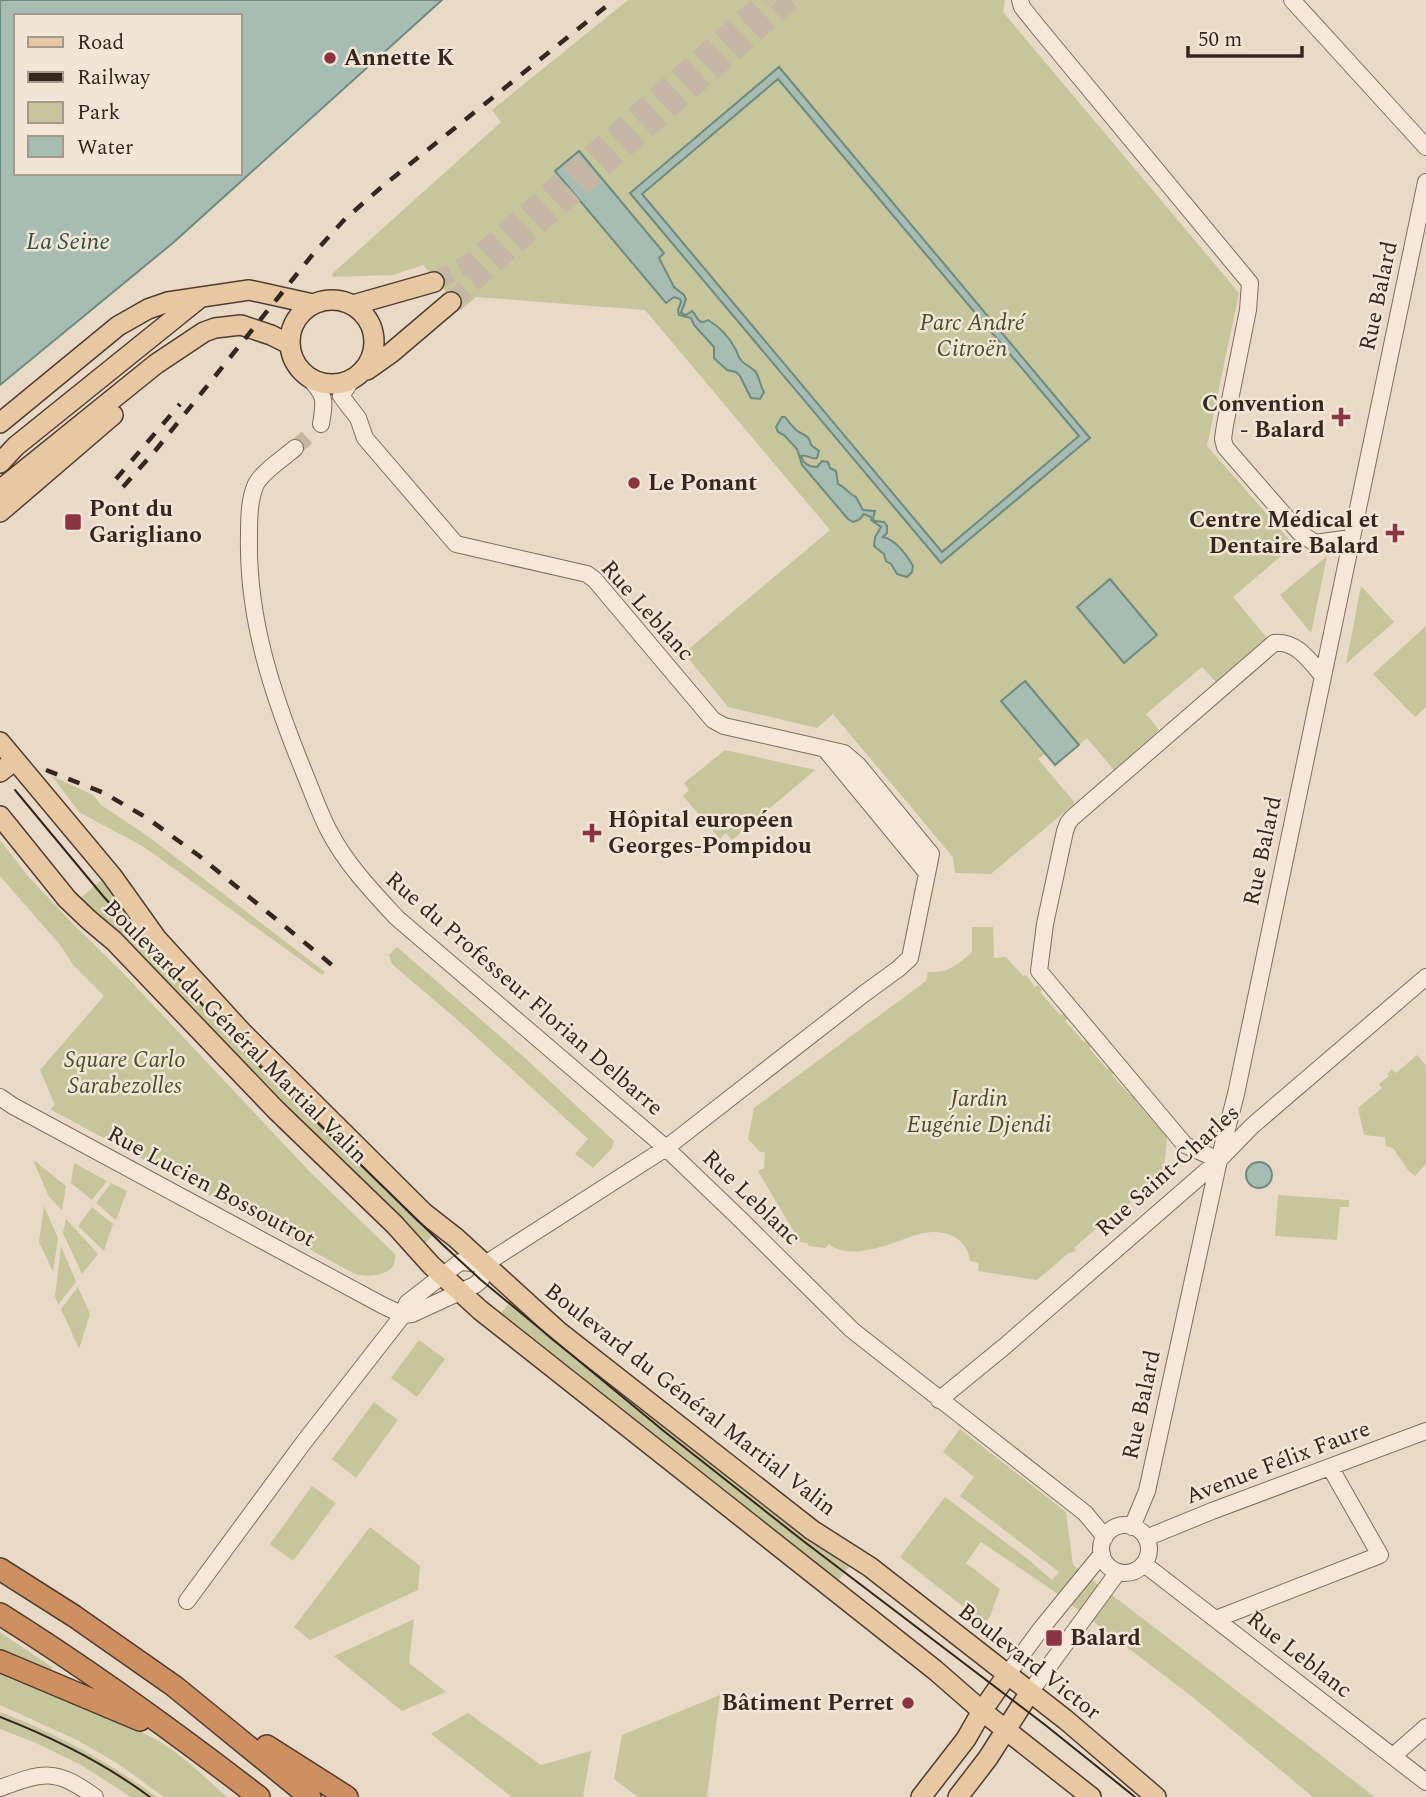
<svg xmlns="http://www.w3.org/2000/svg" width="1426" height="1797" font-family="Spectral,serif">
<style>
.green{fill:#c6c59c}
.water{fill:#a7bdb4;stroke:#6f8b80;stroke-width:2;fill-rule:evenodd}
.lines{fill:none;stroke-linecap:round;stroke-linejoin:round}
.minor-tunnel{stroke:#c5b6a6;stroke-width:16;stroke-dasharray:16 8;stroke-linecap:butt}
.major-tunnel{stroke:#c5b6a6;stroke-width:19;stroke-dasharray:19 10;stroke-linecap:butt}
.minor-casing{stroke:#826c5e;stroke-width:18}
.major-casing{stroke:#513c32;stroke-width:22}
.highway-casing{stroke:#513c32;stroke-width:24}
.minor{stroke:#f5e8d9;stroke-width:16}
.major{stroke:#e8c8a3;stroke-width:19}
.highway{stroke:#ce8f61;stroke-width:21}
.tram{stroke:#342720;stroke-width:2}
.rail{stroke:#342720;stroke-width:4.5;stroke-dasharray:12 12;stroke-linecap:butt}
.poi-dot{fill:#8b3542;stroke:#f1e5d5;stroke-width:2.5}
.labels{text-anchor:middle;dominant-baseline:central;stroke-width:5;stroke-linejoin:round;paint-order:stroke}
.poi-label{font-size:23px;font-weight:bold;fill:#342720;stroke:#f1e5d5;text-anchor:start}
.street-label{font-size:23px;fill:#342720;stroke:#f1e5d5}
.park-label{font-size:23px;font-style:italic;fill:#4b4e29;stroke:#f1e5d5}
.water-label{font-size:24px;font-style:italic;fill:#31524b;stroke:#f1e5d5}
</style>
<rect width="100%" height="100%" fill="#e9dac7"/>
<path class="green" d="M 628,0 L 1005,0 L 1003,12 L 1239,293 L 1207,446 L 1294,545 L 1233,597 L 1267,638 L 1216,682 L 1202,667 L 1146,714 L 1159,730 L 1114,770 L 1087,738 L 1055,765 L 1045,754 L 1038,759 L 1075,803 L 991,874 L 955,873 L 953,857 L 833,714 L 817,728 L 728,707 L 684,653 L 830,530 L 645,310 L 476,297 L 461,310 L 423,265 L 393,275 L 333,277 L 332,274 L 501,122 L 492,110 Z
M 1327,556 L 1311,633 L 1280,595 Z
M 1361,586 L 1394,622 L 1346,664 Z
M 1426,626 L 1426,707 L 1415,717 L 1373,674 Z
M 725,750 L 811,769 L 815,770 L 732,840 L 726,833 L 720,839 L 683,796 L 689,790 L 684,783 Z
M 52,776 L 93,795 L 101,805 L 146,835 L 187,866 L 325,972 L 322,975 L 144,847 L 79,812 Z
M 0,840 L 28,876 L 71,922 L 123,973 L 310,1172 L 395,1254 C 398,1276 370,1278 355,1274 L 50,1109 L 55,1105 L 40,1070 L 104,996 L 74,966 L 61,946 L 0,876 Z
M 104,878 L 435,1233 L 423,1245 L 77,901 Z
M 972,927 L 993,927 L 994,958 L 1006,957 L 1023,976 L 1026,975 L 1035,987 L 1038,985 L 1042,990 L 1040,992 L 1060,1015 L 1063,1014 L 1067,1018 L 1065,1021 L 1084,1042 L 1087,1041 L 1091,1046 L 1089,1048 L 1107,1069 L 1109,1068 L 1114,1073 L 1112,1075 L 1130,1095 L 1133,1094 L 1138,1099 L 1136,1102 L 1167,1137 L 1164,1170 L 1129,1200 L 1131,1202 L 1127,1206 L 1125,1204 L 1101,1224 L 1102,1227 L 1099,1230 L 1097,1228 L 1074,1248 L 1076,1250 L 1072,1253 L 1070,1252 L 1037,1280 L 978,1271 L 979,1263 L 970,1261 C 967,1235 941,1228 919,1234 C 896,1241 851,1263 829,1244 L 825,1248 L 809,1246 L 807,1243 L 800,1242 L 758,1171 L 764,1168 L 765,1152 L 760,1152 L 748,1139 L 754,1108 L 926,981 L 928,972 C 947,974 959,964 972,952 Z
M 397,947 L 524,1057 L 614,1141 L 612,1148 L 593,1168 L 575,1154 L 588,1139 L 461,1023 L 392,964 L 389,955 Z
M 1417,1055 L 1426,1065 L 1426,1164 L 1415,1176 L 1408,1170 L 1393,1148 L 1386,1146 L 1385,1137 L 1364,1135 L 1358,1108 L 1382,1088 L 1379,1084 L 1389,1076 L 1387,1074 L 1392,1069 L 1396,1073 Z
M 35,1161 L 66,1186 L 62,1210 L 49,1197 L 34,1162 Z
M 74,1163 L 107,1181 L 92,1200 L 71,1183 Z
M 111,1183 L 127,1191 L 116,1220 L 96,1203 Z
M 1278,1195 L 1349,1200 L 1349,1207 L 1340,1207 L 1337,1240 L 1275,1236 Z
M 44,1206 L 58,1238 L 53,1272 L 39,1242 Z
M 92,1207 L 113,1224 L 104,1251 L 78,1226 Z
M 66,1219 L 98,1254 L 82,1274 L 63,1233 Z
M 61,1246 L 76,1282 L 58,1305 L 55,1296 Z
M 78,1287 L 90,1314 L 79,1349 L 61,1309 Z
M 511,1301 L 852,1563 L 837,1582 L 499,1315 Z
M 419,1340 L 445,1359 L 417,1397 L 391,1378 Z
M 374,1402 L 398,1420 L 356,1478 L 332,1459 Z
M 960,1429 L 1066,1512 L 1073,1565 L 1375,1797 L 1313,1797 L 1195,1699 L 1048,1587 L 981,1542 L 966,1563 L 1000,1589 L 990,1616 L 985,1624 L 900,1557 L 945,1497 L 1029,1560 L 1052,1580 L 1059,1572 L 960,1496 L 974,1477 L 943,1452 Z
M 312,1486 L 336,1503 L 293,1561 L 270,1544 Z
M 370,1527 L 420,1566 L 418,1590 L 310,1640 L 294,1627 Z
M 414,1619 L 409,1663 L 446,1692 L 402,1711 L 334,1656 Z
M 0,1632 L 53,1668 L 49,1671 L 0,1651 Z
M 0,1672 C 50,1693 108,1713 155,1739 C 182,1754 204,1777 227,1797 L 164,1797 L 117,1763 L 77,1740 L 0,1705 Z
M 720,1695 L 707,1797 L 638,1797 L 614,1779 L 622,1735 Z
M 0,1712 C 57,1733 108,1762 157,1797 L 131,1797 L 81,1765 L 36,1743 L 0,1729 Z
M 468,1713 L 541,1765 L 591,1751 L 583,1797 L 512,1797 L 431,1734 Z"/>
<path class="water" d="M 0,0 L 442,0 L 174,242 L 0,385 ZM 16,16 L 240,16 L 240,173 L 16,173 Z
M 779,67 L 1090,438 L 941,563 L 630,193 ZM 778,79 L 1079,436 L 942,552 L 642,194 Z
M 579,151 L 664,253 L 659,258 L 674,287 L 684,295 L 686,299 L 681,313 L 686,315 L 692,311 C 698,317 698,326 708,320 C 720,327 730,338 736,350 C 737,353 739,358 741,360 C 745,365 751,367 755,371 C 759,375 760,386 764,392 L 760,399 L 751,398 L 740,376 L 736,372 L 727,370 L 714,358 L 714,347 L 694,325 L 691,318 L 679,315 L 678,310 L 681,302 L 680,299 L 674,297 L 666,303 L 555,171 Z
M 782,417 L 785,417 C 788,421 792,426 796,430 C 804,436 809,434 811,445 L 819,451 L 817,458 C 810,460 807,454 801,456 C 803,464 809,467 817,467 L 822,461 L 828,462 L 830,468 L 836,471 L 838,484 C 847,488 848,494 856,497 L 863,510 L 875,511 L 873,519 L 875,521 L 884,522 L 887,526 L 887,533 L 883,537 C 896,540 906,554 913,566 L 912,572 L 907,577 L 897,574 L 891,564 L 886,561 L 884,554 L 874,546 L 875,537 L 881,527 L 871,520 L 871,517 L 864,514 L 859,520 L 853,522 L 848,519 L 802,465 L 797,449 L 784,435 L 778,432 L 776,427 Z
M 1110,579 L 1157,635 L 1124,663 L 1077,607 Z
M 1025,681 L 1079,745 L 1055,765 L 1001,701 Z
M1246 1175a13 13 0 1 1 26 0a13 13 0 1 1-26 0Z"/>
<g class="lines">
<path class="minor-tunnel" d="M 295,448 L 313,432"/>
<path class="major-tunnel" d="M 434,282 L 470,263 L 765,0
M 451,302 L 792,0"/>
<defs>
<path id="minor" d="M 1020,0 L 1022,7 L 1038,27 L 1250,283 L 1248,310 L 1225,425 L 1223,439 L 1225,447 L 1300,533 L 1315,543 L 1351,538
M 1292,0 L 1426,147
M 308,377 C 326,396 325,399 321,424
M 351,381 L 341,396 L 358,418 L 365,438 L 456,544 L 587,574 L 595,580 L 713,720 L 724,726 L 844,753 L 858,765 L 931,854 L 910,958 L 898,969 L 865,993 L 666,1148 L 485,1264
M 295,448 C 284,458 263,471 256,484 C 249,499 249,520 249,536 C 247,619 273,696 304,772 C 312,791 319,812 329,831 C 346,864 372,891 397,918 L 666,1148 L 739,1218 L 852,1330 L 1085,1513 L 1105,1537
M 825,749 L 927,873
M 0,1097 L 13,1106 L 382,1305 L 403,1315
M 1219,1160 L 1185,1145 L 1039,971 L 1045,924 L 1065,831 L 1068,823 L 1072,818 L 1274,643 C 1297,641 1309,660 1322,675
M 403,1315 L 412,1314 L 475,1285 L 481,1280 L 485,1264
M 939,1400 L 1005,1346 L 1219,1160 L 1252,1126 L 1426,977
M1101 1549a24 24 0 1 1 48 0a24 24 0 1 1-48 0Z
M 1132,1527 L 1147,1491 L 1219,1160 L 1236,1094 L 1426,182
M 1146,1538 L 1212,1511 L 1426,1431
M 1144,1564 L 1426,1782
M 187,1601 L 304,1442 L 403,1315 L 407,1303 L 460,1262 L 485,1264
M 1216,1619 L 1380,1555 L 1330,1467
M 1007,1675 L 1040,1630 L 1102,1554
M 1030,1692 L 1118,1572
M 1393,1756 L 1426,1727
M 0,1788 C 44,1772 55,1768 95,1797"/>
<path id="major" d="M290 342a42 42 0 1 1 84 0a42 42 0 1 1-84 0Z
M 353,305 L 434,282
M 367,370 L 391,353 L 451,302
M 0,423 L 118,326 L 148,309 L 168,302 L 249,290 L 313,304
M 0,463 L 16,446 L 201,297
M 0,490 L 156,364 L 204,332 L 215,328 L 241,325 L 271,335 L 289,344
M 0,512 L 113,415
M 0,742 L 112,876 L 157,939 L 241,1031 L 424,1213 L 456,1238 L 558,1331 L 812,1530 L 870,1567 L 1066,1720 L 1156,1797
M 0,772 L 15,760
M 0,816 L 67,899 L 89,920 L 114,941 L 276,1110 L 395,1225 L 431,1265 L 480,1310 L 935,1670 L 982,1711 L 1091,1797
M 921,1797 L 966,1739 L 982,1711 L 1007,1675
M 958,1797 L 988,1758 L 1030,1692"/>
<path id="highway" d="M 0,1569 L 74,1616 L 174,1686 L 310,1797
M 0,1614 C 88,1669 176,1733 259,1797
M 0,1661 L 140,1720
M 267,1746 L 347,1797"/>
</defs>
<use href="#minor" class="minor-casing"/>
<use href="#major" class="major-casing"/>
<use href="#highway" class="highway-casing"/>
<use href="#minor" class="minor"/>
<use href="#major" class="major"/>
<use href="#highway" class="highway"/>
<path class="tram" d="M 15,790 L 103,896 L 250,1057 L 442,1244 L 481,1280 L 665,1432 L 802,1540 L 1044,1724 L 1135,1797
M 0,1717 C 54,1738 104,1763 150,1797"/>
<path class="rail" d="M 116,479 L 180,404
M 123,487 L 155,451 L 313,254 L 345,219 L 384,185 L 614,0
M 46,770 L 104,793 L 147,818 L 198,855 L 338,970"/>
</g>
<g class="poi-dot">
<circle cx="330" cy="58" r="7"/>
<path d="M1337.5 406.5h7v7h7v7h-7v7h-7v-7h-7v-7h7z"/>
<circle cx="634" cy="483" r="7"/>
<rect x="64" y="513" width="18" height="18" rx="3.5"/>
<path d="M1391.5 522.5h7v7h7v7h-7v7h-7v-7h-7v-7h7z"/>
<path d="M588.5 822.5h7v7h7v7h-7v7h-7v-7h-7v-7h7z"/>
<rect x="1045" y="1629" width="18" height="18" rx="3.5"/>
<circle cx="908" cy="1703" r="7"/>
</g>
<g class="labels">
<g class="poi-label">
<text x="344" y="58">Annette K</text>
<text x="1325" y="404" text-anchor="end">Convention<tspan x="1325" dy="26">- Balard</tspan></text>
<text x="648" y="483">Le Ponant</text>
<text x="89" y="509">Pont du<tspan x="89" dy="26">Garigliano</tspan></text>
<text x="1379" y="520" text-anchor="end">Centre Médical et<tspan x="1379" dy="26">Dentaire Balard</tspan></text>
<text x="608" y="820">Hôpital européen<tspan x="608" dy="26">Georges-Pompidou</tspan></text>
<text x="1070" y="1638">Balard</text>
<text x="894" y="1703" text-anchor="end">Bâtiment Perret</text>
</g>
<g class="street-label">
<text transform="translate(1379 296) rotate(-78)">Rue Balard</text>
<text transform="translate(647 611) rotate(48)">Rue Leblanc</text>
<text transform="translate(1263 851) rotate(-78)">Rue Balard</text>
<text transform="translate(524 994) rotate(41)">Rue du Professeur Florian Delbarre</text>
<text transform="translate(235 1032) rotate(45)">Boulevard du Général Martial Valin</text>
<text transform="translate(1168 1171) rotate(-42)">Rue Saint-Charles</text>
<text transform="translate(211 1187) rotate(28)">Rue Lucien Bossoutrot</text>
<text transform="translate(751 1198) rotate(44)">Rue Leblanc</text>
<text transform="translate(690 1400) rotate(38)">Boulevard du Général Martial Valin</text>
<text transform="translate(1142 1405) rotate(-78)">Rue Balard</text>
<text transform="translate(1278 1463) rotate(-21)">Avenue Félix Faure</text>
<text transform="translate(1299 1655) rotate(38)">Rue Leblanc</text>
<text transform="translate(1029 1662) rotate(38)">Boulevard Victor</text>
</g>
<g class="park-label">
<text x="972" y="323">Parc André<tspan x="972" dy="26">Citroën</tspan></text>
<text x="125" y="1060">Square Carlo<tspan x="125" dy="26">Sarabezolles</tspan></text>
<text x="979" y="1099">Jardin<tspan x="979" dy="26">Eugénie Djendi</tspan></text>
</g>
<g class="water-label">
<text x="68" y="242">La Seine</text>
</g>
</g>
<rect x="14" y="14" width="228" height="161" fill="#f1e5d5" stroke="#a5998d" stroke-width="2"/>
<rect x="28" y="37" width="35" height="10" fill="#e8c8a3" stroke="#a5998d" stroke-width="2"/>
<text x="77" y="49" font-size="21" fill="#342720">Road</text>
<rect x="28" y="72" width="35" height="10" fill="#342720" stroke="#a5998d" stroke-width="2"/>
<text x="77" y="84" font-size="21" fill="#342720">Railway</text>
<rect x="28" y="102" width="35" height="21" fill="#c6c59c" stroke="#a5998d" stroke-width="2"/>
<text x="77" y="119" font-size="21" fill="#342720">Park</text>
<rect x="28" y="136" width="35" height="21" fill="#a7bdb4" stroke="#a5998d" stroke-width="2"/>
<text x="77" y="154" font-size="21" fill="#342720">Water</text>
<path d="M1188 46v10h114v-10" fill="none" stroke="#342720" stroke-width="3.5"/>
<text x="1198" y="46" font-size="21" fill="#342720" stroke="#f1e5d5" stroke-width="5" paint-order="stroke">50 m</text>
</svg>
